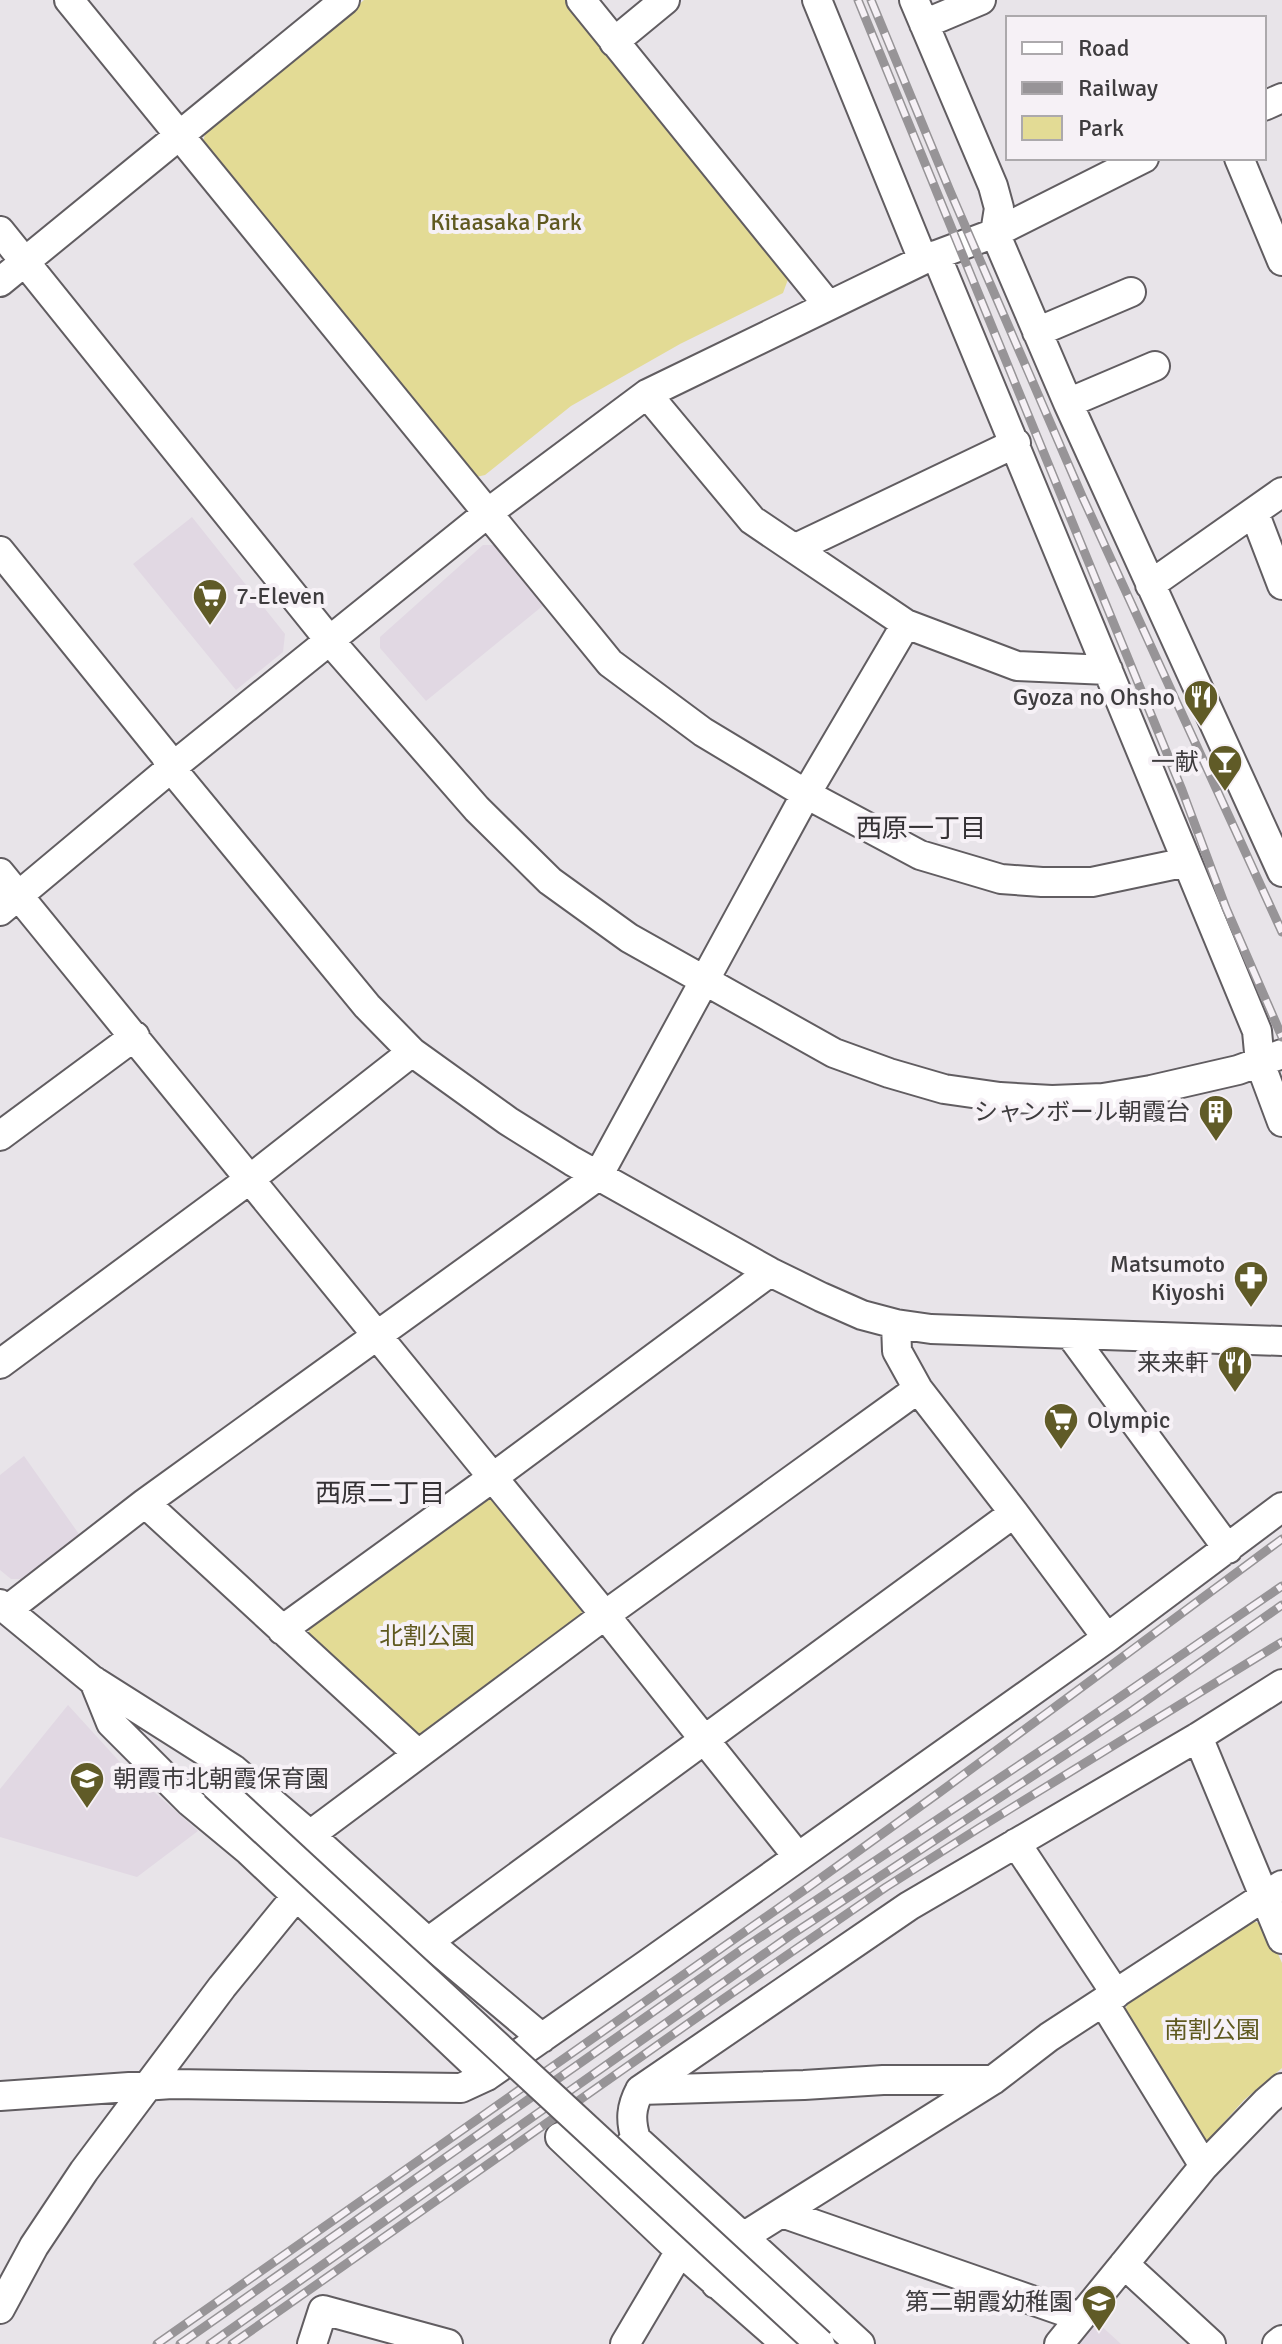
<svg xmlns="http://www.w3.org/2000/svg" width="1282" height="2344" font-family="Signika,'Noto Sans JP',sans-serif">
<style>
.built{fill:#e1d8e3}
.green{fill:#e3db95}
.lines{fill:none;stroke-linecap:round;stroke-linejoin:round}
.minor-casing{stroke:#615d61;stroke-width:32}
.minor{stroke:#fff;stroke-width:28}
.rail-casing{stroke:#979497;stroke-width:9}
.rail{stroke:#f6f1f6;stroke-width:6;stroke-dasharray:18;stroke-linecap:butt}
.minor-bridge-casing{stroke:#615d61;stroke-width:32;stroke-linecap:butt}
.minor-bridge{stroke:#fff;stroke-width:28}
.labels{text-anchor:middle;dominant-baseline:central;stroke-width:8;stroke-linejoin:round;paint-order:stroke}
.park-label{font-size:24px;fill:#5f591f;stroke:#f6f1f6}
.poi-label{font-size:24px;fill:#3e3c3e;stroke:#f6f1f6;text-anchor:end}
.neighbourhood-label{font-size:26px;fill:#343134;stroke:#f6f1f6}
</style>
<rect width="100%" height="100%" fill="#e8e4e9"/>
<path class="built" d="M 192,517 L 285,634 L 283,652 L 236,690 L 133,564 Z
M 483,545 L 499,545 L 545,604 L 426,701 L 380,648 L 380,637 Z
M 24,1456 L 81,1537 L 23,1579 L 11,1579 L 0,1570 L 0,1475 Z
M 68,1705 L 119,1761 L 198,1831 L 137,1877 L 0,1837 L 0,1789 Z
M 1097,2322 L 1121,2344 L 1079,2344 Z"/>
<path class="green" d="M 364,0 L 565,0 L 730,198 L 790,274 L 783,293 L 680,344 L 571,406 L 485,475 L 472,478 L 202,145 L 206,131 Z
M 480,1498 L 497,1501 L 584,1606 L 579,1622 L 427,1735 L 411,1732 L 308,1635 L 311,1621 Z
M 1252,1921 L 1265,1925 L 1282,1963 L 1282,2068 L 1244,2100 L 1208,2140 L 1198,2138 L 1124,2018 L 1127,2004 Z"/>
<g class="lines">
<defs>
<path id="minor" d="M 69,0 L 610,663 L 703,732 L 806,794 L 920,855 L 1001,879 L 1042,882 L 1092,882 L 1187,862
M 581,0 L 828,305
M 817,0 L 923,260
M 914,0 L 993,186 L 999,208 L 995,233 L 1068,403 L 1282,872
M 924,24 L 981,0
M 614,42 L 665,0
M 1264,106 L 1282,98
M 1239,158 L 1282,261
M 0,231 L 330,641 L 477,809 L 550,881 L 629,938 L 834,1053 L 889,1073 L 944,1089 L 1000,1097 L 1052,1100 L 1103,1098 L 1151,1090 L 1238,1070 L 1282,1054
M 936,255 L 1257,1031 L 1260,1063 L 1282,1122
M 0,282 L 345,0
M 1037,332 L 1131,292
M 647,394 L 752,520 L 906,624 L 1017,666 L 1108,670
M 1068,403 L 1155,366
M 1254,512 L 1282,585
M 796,548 L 1016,443
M 0,551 L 165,755 L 171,768 L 367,1006 L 412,1052 L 508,1121 L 572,1161 L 770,1272 L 821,1297 L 862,1315 L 896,1324 L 931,1329 L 1282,1341
M 1150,585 L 1282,492
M 0,873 L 605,1615 L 798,1857
M 0,911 L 171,768 L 489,512 L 647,394 L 923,260 L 995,233 L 1144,158
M 0,1136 L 135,1036
M 896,1324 L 897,1351 L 918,1389 L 1014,1513 L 1107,1638
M 1070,1334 L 1228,1549
M 0,1364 L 250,1179 L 412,1052
M 145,1503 L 417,1753
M 0,1604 L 108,1693
M 7,1610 L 145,1503 L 598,1176 L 806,794 L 906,624
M 282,1630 L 492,1478 L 770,1272
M 94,1681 L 233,1769 L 310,1835 L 428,1942 L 542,2038
M 94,1681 L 111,1723 L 190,1802 L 249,1851 L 487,2076
M 1198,1737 L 1282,1939
M 310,1835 L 605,1615 L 918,1389
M 1016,1843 L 1116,1994
M 428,1942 L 1014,1513
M 1104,2003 L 1204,2166
M 640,2090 L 804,2085 L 883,2080 L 993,2080
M 0,2096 L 172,2084 L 461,2088 L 487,2076 L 646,1965 L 1107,1638 L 1282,1507
M 560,2137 L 680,2251 L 786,2344
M 636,2139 L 860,2344
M 600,2175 L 636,2139 C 630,2120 631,2107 640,2090 L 909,1906 L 1198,1737 L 1282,1684
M 782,2213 L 1080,2317
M 1124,2264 L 1211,2344
M 716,2284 L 744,2238 L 754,2230 L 993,2080 L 1049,2037 L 1282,1885
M 0,2309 L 34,2246 L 84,2171 L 222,1987 L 297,1895
M 312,2344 L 323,2310 L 448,2344
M 625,2344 L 680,2251
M 1059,2344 L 1204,2166 L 1267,2101 L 1282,2088
M 1277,2344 L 1282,2340"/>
</defs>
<use href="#minor" class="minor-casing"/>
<use href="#minor" class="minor"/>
<defs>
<path id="rail" d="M 858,0 L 1182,790 L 1226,908 L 1282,1037
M 871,0 L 950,191 L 1082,496 L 1282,932
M 157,2344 L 810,1886 L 940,1792 L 1282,1539
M 180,2344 L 744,1948 L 1072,1730 L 1282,1586
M 210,2344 L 791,1935 L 1133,1710 L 1282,1605
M 232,2344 L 719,2002 L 886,1887 L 979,1828 L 1282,1642"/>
</defs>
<use href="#rail" class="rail-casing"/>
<use href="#rail" class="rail"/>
<defs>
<path id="minor-bridge" d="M 215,1785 L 820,2344"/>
</defs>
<use href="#minor-bridge" class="minor-bridge-casing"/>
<use href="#minor-bridge" class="minor-bridge"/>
</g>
<defs>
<symbol id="supermarket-pin" viewBox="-11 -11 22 30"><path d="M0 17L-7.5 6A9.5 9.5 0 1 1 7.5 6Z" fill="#605b27" stroke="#f6f1f6"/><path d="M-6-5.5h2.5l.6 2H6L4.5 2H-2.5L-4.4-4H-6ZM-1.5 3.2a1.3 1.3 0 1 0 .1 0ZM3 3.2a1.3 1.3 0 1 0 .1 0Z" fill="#fff"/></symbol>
<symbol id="restaurant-pin" viewBox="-11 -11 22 30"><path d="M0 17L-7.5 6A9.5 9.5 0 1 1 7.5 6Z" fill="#605b27" stroke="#f6f1f6"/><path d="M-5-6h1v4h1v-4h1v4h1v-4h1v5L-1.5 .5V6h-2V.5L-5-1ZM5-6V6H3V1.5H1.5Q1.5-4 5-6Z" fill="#fff"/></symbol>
<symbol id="bar-pin" viewBox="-11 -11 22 30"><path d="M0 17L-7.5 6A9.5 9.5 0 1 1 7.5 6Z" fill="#605b27" stroke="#f6f1f6"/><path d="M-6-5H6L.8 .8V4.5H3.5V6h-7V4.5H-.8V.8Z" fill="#fff"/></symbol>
<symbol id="building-pin" viewBox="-11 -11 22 30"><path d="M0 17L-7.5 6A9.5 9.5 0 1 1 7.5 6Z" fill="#605b27" stroke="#f6f1f6"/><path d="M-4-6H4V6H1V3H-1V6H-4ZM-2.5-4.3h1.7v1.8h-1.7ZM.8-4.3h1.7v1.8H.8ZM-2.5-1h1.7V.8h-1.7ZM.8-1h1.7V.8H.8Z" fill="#fff"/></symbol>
<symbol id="pharmacy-pin" viewBox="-11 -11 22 30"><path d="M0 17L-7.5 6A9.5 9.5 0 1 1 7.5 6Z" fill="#605b27" stroke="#f6f1f6"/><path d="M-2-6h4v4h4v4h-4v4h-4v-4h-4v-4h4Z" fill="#fff"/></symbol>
<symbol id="school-pin" viewBox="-11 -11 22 30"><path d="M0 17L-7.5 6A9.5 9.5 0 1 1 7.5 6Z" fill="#605b27" stroke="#f6f1f6"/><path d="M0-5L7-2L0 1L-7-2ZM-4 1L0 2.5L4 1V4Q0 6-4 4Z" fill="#fff"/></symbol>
</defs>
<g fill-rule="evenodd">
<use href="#supermarket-pin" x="190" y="576" width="40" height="54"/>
<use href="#restaurant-pin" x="1181" y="677" width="40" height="54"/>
<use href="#bar-pin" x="1205" y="742" width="40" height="54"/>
<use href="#building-pin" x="1196" y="1092" width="40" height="54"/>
<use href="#pharmacy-pin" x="1231" y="1258" width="40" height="54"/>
<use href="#restaurant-pin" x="1215" y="1343" width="40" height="54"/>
<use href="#supermarket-pin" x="1041" y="1400" width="40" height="54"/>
<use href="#school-pin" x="67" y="1759" width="40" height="54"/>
<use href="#school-pin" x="1079" y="2282" width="40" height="54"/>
</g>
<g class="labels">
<g class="park-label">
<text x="506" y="222">Kitaasaka Park</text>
<text x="427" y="1636">北割公園</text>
<text x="1212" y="2030">南割公園</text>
</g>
<g class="poi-label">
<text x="236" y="596" text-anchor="start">7-Eleven</text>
<text x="1175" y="697">Gyoza no Ohsho</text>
<text x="1199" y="762">一献</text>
<text x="1190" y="1112">シャンボール朝霞台</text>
<text x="1225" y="1264">Matsumoto<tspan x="1225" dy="28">Kiyoshi</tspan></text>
<text x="1209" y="1363">来来軒</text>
<text x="1087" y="1420" text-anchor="start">Olympic</text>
<text x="113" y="1779" text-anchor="start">朝霞市北朝霞保育園</text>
<text x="1073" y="2302">第二朝霞幼稚園</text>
</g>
<g class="neighbourhood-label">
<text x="921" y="829">西原一丁目</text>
<text x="380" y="1494">西原二丁目</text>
</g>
</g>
<rect x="1006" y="16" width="260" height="144" fill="#f6f1f6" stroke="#aca9ac" stroke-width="2"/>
<rect x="1022" y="42" width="40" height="12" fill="#ffffff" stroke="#aca9ac" stroke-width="2"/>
<text x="1078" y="56" font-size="24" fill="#3e3c3e">Road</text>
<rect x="1022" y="82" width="40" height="12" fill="#979497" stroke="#aca9ac" stroke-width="2"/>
<text x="1078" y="96" font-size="24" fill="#3e3c3e">Railway</text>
<rect x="1022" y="116" width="40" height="24" fill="#e3db95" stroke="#aca9ac" stroke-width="2"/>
<text x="1078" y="136" font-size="24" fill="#3e3c3e">Park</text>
</svg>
